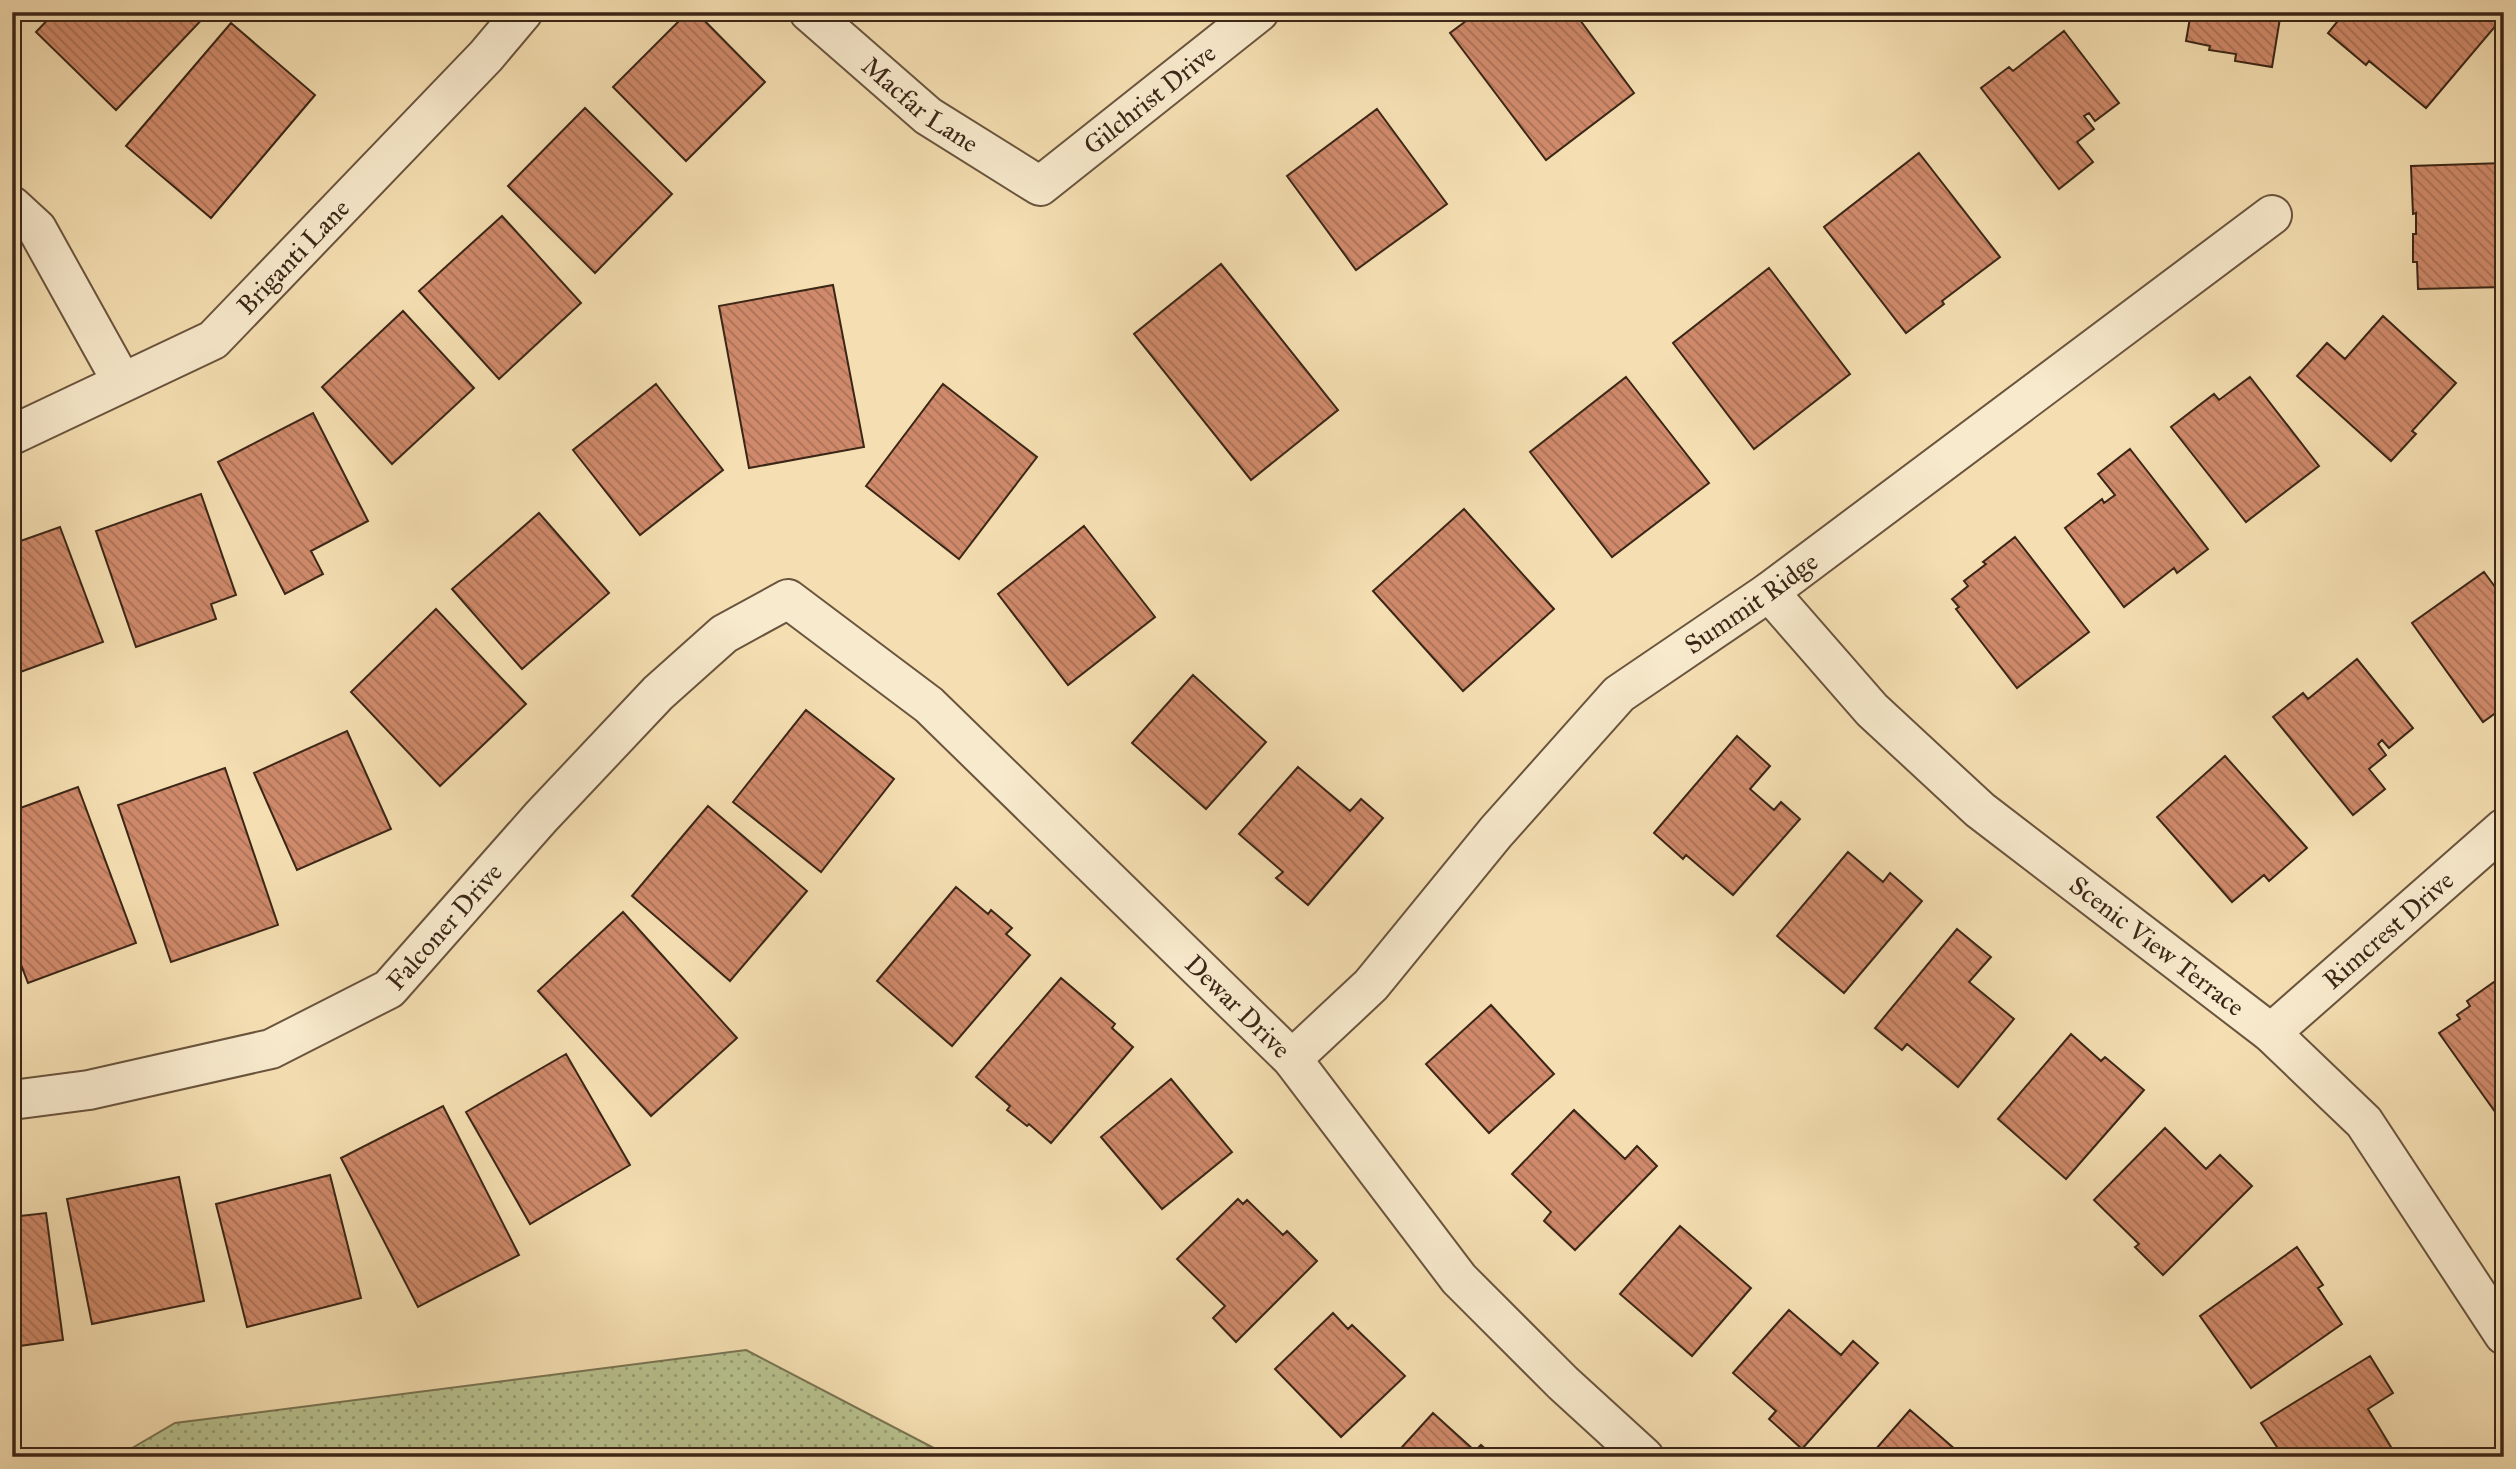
<svg xmlns="http://www.w3.org/2000/svg" width="2516" height="1469" font-family="'IM FELL Great Primer',serif">
<style>
.grass{fill:url(#grass-dots);stroke:#7a7453;stroke-width:2}
.building{fill:url(#building-back-hatch);stroke:#3b2617;stroke-width:2}
.lines{fill:none;stroke-linecap:round;stroke-linejoin:round}
.minor-casing{stroke:#6a543e;stroke-width:42}
.minor{stroke:#f8eacd;stroke-width:38}
.labels{text-anchor:middle;dominant-baseline:central;stroke-width:6;stroke-linejoin:round;paint-order:stroke}
.street-label{font-size:26px;fill:#3b2617;stroke:#f8eacd}
</style>
<defs>
<pattern id="grass-dots" width="8" height="8" patternUnits="userSpaceOnUse" patternTransform="scale(1.75)"><rect width="8" height="8" fill="#b8c28f"/><path d="M2 2h.1M6 6h.1" fill="none" stroke="#979d74" stroke-width="1.8" stroke-linecap="round"/></pattern>
<pattern id="building-back-hatch" width="6" height="6" patternUnits="userSpaceOnUse" patternTransform="scale(1.75)"><rect width="6" height="6" fill="#d08a6b"/><path d="M-1 5l2 2M0 0l6 6M5-1l2 2" fill="none" stroke="#aa7157"/></pattern>
</defs>
<rect width="100%" height="100%" fill="#f5dfb2"/>
<filter id="stains"><feTurbulence type="fractalNoise" baseFrequency=".00286" numOctaves="4"/><feColorMatrix values="0 0 0 0 .2 0 0 0 0 .09 0 0 0 0 .02 0 0 0 .5 -.17"/></filter>
<radialGradient id="worn" r=".72"><stop offset=".6" stop-color="#630" stop-opacity="0"/><stop offset="1" stop-color="#630" stop-opacity=".3"/></radialGradient>
<path class="grass" d="M 746,1350 L 951,1457 L 117,1457 L 175,1423 Z"/>
<path class="building" d="M 55,12 L 209,12 L 116,110 L 36,32 Z
M 688,12 L 696,12 L 765,82 L 686,161 L 613,87 Z
M 1478,12 L 1574,12 L 1634,93 L 1546,160 L 1450,33 Z
M 2191,12 L 2281,12 L 2272,67 L 2235,61 L 2236,54 L 2209,50 L 2210,46 L 2186,41 Z
M 2345,12 L 2504,12 L 2504,16 L 2426,108 L 2369,61 L 2366,65 L 2328,33 Z
M 231,23 L 315,95 L 211,218 L 126,146 Z
M 2064,31 L 2119,103 L 2095,121 L 2089,113 L 2084,116 L 2094,129 L 2077,142 L 2093,162 L 2059,189 L 1981,88 L 2009,67 L 2013,71 Z
M 585,108 L 672,194 L 595,273 L 508,186 Z
M 1377,109 L 1447,204 L 1356,270 L 1287,176 Z
M 1919,153 L 2000,257 L 1942,301 L 1944,304 L 1906,333 L 1824,227 Z
M 2504,163 L 2504,287 L 2418,289 L 2417,262 L 2413,262 L 2413,234 L 2416,234 L 2416,213 L 2413,214 L 2411,166 Z
M 502,216 L 581,303 L 499,379 L 419,291 Z
M 1221,264 L 1338,410 L 1251,480 L 1134,334 Z
M 1769,268 L 1850,374 L 1754,449 L 1673,343 Z
M 833,285 L 864,447 L 749,468 L 719,306 Z
M 403,311 L 474,388 L 392,464 L 322,387 Z
M 2383,316 L 2456,383 L 2412,431 L 2416,434 L 2391,461 L 2297,376 L 2327,343 L 2345,359 Z
M 1626,377 L 1709,483 L 1612,557 L 1530,452 Z
M 2250,377 L 2319,466 L 2246,522 L 2171,427 L 2214,394 L 2219,400 Z
M 656,384 L 723,470 L 640,535 L 573,450 Z
M 943,384 L 1037,457 L 959,559 L 866,486 Z
M 313,413 L 368,521 L 311,551 L 323,574 L 285,594 L 218,462 Z
M 2130,449 L 2208,549 L 2177,573 L 2174,568 L 2124,607 L 2065,528 L 2102,499 L 2104,503 L 2115,495 L 2098,474 Z
M 201,494 L 236,595 L 211,604 L 216,619 L 136,647 L 96,531 Z
M 1464,509 L 1554,609 L 1463,691 L 1373,591 Z
M 539,513 L 609,593 L 522,669 L 452,589 Z
M 1084,526 L 1155,617 L 1068,685 L 998,594 Z
M 60,527 L 103,642 L 12,675 L 12,544 Z
M 2015,537 L 2089,632 L 2017,688 L 1956,609 L 1959,607 L 1952,599 L 1968,586 L 1964,581 L 1986,564 L 1983,562 Z
M 2484,572 L 2504,599 L 2504,707 L 2483,722 L 2412,623 Z
M 436,609 L 526,704 L 440,786 L 351,692 Z
M 2357,659 L 2413,728 L 2389,748 L 2382,740 L 2378,744 L 2386,755 L 2369,769 L 2385,789 L 2353,815 L 2273,717 L 2303,693 L 2308,699 Z
M 1193,675 L 1266,742 L 1206,809 L 1132,743 Z
M 806,710 L 894,779 L 821,872 L 733,802 Z
M 347,731 L 391,829 L 297,870 L 254,773 Z
M 1737,736 L 1770,766 L 1750,789 L 1774,810 L 1781,802 L 1800,819 L 1733,895 L 1686,855 L 1683,859 L 1654,833 Z
M 2225,756 L 2307,848 L 2269,881 L 2264,875 L 2232,902 L 2157,817 Z
M 1298,767 L 1350,811 L 1361,799 L 1383,818 L 1308,905 L 1276,878 L 1283,872 L 1239,834 Z
M 225,768 L 278,925 L 171,962 L 118,805 Z
M 78,787 L 136,943 L 28,983 L 12,941 L 12,811 Z
M 708,806 L 807,891 L 730,981 L 632,896 Z
M 1848,852 L 1883,882 L 1890,873 L 1922,901 L 1844,993 L 1777,936 Z
M 956,887 L 988,914 L 991,910 L 1012,928 L 1006,934 L 1030,955 L 952,1046 L 877,981 Z
M 623,912 L 737,1038 L 651,1116 L 538,991 Z
M 1957,929 L 1991,957 L 1969,982 L 2014,1019 L 1958,1087 L 1907,1044 L 1902,1050 L 1875,1028 Z
M 2504,975 L 2504,1123 L 2503,1123 L 2439,1033 L 2460,1019 L 2457,1015 L 2470,1006 L 2467,1001 Z
M 1061,978 L 1115,1024 L 1112,1028 L 1133,1047 L 1051,1143 L 1029,1124 L 1027,1126 L 1007,1110 L 1010,1106 L 976,1077 Z
M 1491,1005 L 1554,1074 L 1489,1133 L 1426,1064 Z
M 2071,1034 L 2101,1061 L 2105,1057 L 2144,1090 L 2066,1179 L 1998,1119 Z
M 566,1054 L 630,1165 L 530,1224 L 466,1112 Z
M 1171,1079 L 1232,1152 L 1162,1209 L 1101,1137 Z
M 443,1106 L 519,1255 L 418,1307 L 341,1158 Z
M 1574,1110 L 1625,1159 L 1637,1146 L 1657,1166 L 1575,1250 L 1544,1221 L 1551,1212 L 1512,1174 Z
M 2165,1128 L 2206,1169 L 2220,1155 L 2252,1186 L 2163,1275 L 2135,1247 L 2139,1244 L 2094,1200 Z
M 330,1175 L 361,1298 L 247,1327 L 216,1204 Z
M 179,1177 L 204,1301 L 92,1324 L 67,1199 Z
M 1238,1199 L 1243,1204 L 1247,1200 L 1283,1235 L 1287,1231 L 1317,1261 L 1236,1342 L 1213,1318 L 1225,1306 L 1177,1259 Z
M 46,1213 L 63,1340 L 12,1347 L 12,1217 Z
M 1680,1226 L 1751,1288 L 1692,1356 L 1620,1294 Z
M 2297,1247 L 2323,1285 L 2318,1288 L 2342,1324 L 2251,1388 L 2200,1316 Z
M 1789,1310 L 1841,1355 L 1853,1341 L 1878,1363 L 1802,1449 L 1769,1419 L 1776,1411 L 1733,1373 Z
M 1333,1313 L 1348,1329 L 1352,1325 L 1405,1376 L 1341,1437 L 1275,1369 Z
M 2370,1356 L 2393,1393 L 2368,1409 L 2397,1457 L 2290,1457 L 2286,1449 L 2281,1453 L 2261,1423 Z
M 1910,1410 L 1964,1457 L 1869,1457 Z
M 1433,1413 L 1475,1451 L 1481,1445 L 1494,1457 L 1393,1457 Z"/>
<g class="lines">
<defs>
<g id="minor">
<path id="s1" d="M 809,12 L 928,116 L 1040,186 L 1259,12"/>
<path d="M 12,206 L 37,229 L 122,382"/>
<path id="s2" d="M 12,435 L 213,340 L 486,56 L 523,12"/>
<path id="s3" d="M 1769,592 L 1872,710 L 1980,810 L 2271,1033 L 2364,1122 L 2504,1335"/>
<path id="s4" d="M 2271,1033 L 2504,828"/>
<path id="s5" d="M 1292,1059 L 1371,985 L 1496,832 L 1619,694 L 1769,592 L 2272,215"/>
<path id="s6" d="M 12,1100 L 89,1090 L 271,1049 L 389,989 L 541,817 L 658,693 L 724,634 L 788,599 L 929,705 L 1292,1059 L 1459,1279 L 1563,1383 L 1644,1457"/>
</g>
</defs>
<use href="#minor" class="minor-casing"/>
<use href="#minor" class="minor"/>
</g>
<g class="labels">
<g class="street-label">
<text stroke="none"><textPath href="#s1" startOffset="430">Gilchrist Drive</textPath></text>
<text stroke="none"><textPath href="#s1" startOffset="145">Macfar Lane</textPath></text>
<text stroke="none"><textPath href="#s2" startOffset="338">Briganti Lane</textPath></text>
<text stroke="none"><textPath href="#s5" startOffset="651">Summit Ridge</textPath></text>
<text stroke="none"><textPath href="#s6" startOffset="480">Falconer Drive</textPath></text>
<text stroke="none"><textPath href="#s4" startOffset="156">Rimcrest Drive</textPath></text>
<text stroke="none"><textPath href="#s3" startOffset="527">Scenic View Terrace</textPath></text>
<text stroke="none"><textPath href="#s6" startOffset="1566">Dewar Drive</textPath></text>
</g>
</g>
<rect width="2516" height="1469" fill="none" stroke="#f5dfb2" stroke-width="42"/>
<rect x="14" y="14" width="2488" height="1441" fill="none" stroke="#3b2617" stroke-width="3.5"/>
<rect x="21" y="21" width="2474" height="1427" fill="none" stroke="#3b2617" stroke-width="2"/>
<rect width="100%" height="100%" filter="url(#stains)"/>
<rect width="100%" height="100%" fill="url(#worn)"/>
</svg>
